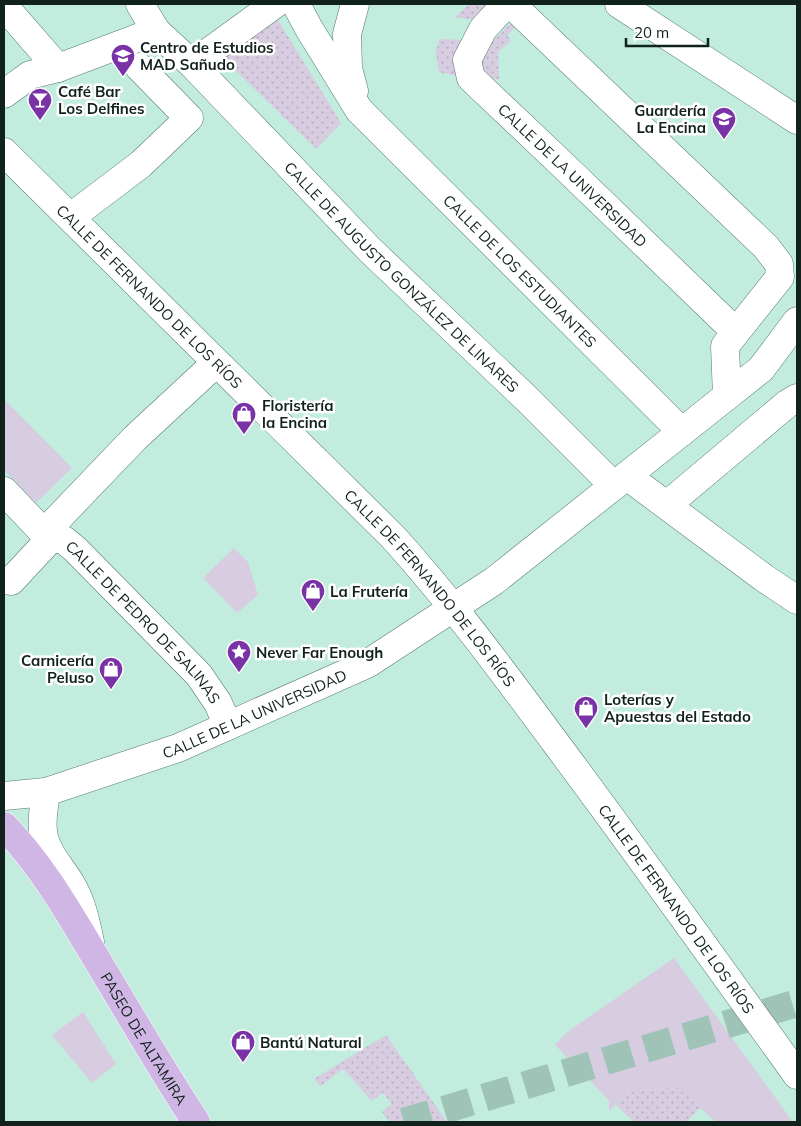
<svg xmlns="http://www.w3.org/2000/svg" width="801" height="1126" font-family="Mulish,sans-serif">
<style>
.grass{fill:url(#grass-dots)}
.park{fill:#d7cce0}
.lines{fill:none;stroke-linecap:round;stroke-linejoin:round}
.major-tunnel{stroke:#9fc3b7;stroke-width:28;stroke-dasharray:28 14;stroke-linecap:butt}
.minor-casing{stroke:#547b6f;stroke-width:29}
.major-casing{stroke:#fff;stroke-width:29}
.minor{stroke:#fff;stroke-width:28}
.major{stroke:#d0b6e4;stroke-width:28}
.labels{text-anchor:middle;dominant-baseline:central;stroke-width:5;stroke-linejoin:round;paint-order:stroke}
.poi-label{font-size:15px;font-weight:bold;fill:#11211c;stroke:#fff;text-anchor:start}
.street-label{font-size:15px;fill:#11211c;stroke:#fff}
</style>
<defs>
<pattern id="grass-dots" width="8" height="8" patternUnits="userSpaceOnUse" patternTransform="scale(1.25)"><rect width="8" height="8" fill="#d7cce0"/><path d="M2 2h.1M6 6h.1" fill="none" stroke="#b8afc0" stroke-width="1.8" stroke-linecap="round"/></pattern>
</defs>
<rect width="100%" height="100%" fill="#c2ecde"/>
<path class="grass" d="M 469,4 L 496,4 L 480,21 L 455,17 Z
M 273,12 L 341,123 L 316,149 L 219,54 Z
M 510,24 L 517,26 L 507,35 L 511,41 L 498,52 L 499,79 L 487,78 L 479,63 L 482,52 Z
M 439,39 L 464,40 L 456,76 L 439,72 L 436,52 Z
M 386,1035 L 447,1122 L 390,1122 L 382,1112 L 392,1104 L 383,1093 L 372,1101 L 344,1070 L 341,1070 L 321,1086 L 314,1079 Z
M 677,1087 L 701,1107 L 686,1122 L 634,1122 L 616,1105 L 629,1092 Z"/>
<path class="park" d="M 4,399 L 72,468 L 36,503 L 4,470 Z
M 234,548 L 248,562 L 258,595 L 237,613 L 203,578 Z
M 674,958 L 793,1122 L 716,1122 L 677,1087 L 629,1092 L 609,1111 L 609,1101 L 600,1091 L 555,1045 L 566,1033 Z
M 83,1012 L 116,1064 L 92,1083 L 52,1035 Z"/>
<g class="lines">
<path class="major-tunnel" d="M 404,1122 L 797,1003"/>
<defs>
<g id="minor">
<path id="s1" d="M 140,4 L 156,31 L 192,64 L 370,250 L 527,399 L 614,486"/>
<path id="s2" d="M 296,4 L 308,27 L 359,110 L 682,432"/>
<path id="s3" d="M 506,4 L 483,29 L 467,60 L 471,78 L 566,168 L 736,332"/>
<path d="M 511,4 L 766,247 L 779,264 L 780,277 L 725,346 L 727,396"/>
<path d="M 619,4 L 797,120"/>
<path d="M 4,6 L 58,68"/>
<path d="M 192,64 L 275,4"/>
<path d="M 354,91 L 348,68 L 347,34 L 355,4"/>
<path d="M 4,94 L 30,75 L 58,68 L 156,31"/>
<path id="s4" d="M 4,152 L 393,537 C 452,602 503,672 555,742 C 637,852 717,964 797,1075"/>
<path d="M 71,217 L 141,164 L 189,118 L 139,67"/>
<path d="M 627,476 L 764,578 L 797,600"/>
<path id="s5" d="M 4,491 L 44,533 L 51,538 L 64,540 L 75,549 L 199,675 L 218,703 L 228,726"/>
<path d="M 667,505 L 787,404 L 797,398"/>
<path d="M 44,533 L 135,438 L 216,363"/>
<path d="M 4,580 L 11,581 L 51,538"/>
<path d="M 46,792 C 44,807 40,826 45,841 C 50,857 63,870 71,884 C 82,902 86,923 90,942"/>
<path id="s6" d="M 4,796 L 46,792 L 178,748 L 367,664 L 494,581 L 727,396 L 761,369 L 797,321"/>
</g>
<g id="major">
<path id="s7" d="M 4,826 C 40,863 66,908 93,953 C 127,1010 160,1067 196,1122"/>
</g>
</defs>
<use href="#minor" class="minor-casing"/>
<use href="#major" class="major-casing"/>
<use href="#minor" class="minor"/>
<use href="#major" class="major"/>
</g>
<defs>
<symbol id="school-pin" viewBox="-11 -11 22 30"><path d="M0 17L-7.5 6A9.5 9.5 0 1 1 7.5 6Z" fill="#7a33a6" stroke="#fff"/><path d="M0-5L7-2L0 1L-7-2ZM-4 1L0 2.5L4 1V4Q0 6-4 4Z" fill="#fff"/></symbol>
<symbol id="bar-pin" viewBox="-11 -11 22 30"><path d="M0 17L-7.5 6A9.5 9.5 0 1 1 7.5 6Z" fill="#7a33a6" stroke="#fff"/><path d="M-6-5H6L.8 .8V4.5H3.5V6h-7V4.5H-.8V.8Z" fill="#fff"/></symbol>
<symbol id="shop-pin" viewBox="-11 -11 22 30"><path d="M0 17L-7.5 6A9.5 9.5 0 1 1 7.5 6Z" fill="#7a33a6" stroke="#fff"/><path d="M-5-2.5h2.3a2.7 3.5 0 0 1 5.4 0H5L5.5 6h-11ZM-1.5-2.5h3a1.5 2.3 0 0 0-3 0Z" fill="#fff"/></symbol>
<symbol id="sight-pin" viewBox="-11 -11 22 30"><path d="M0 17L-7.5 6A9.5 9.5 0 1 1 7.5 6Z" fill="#7a33a6" stroke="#fff"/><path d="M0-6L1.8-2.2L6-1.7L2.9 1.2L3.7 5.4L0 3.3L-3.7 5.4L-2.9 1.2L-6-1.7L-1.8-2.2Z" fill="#fff"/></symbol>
</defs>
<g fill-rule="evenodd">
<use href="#school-pin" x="109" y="42" width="28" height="38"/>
<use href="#bar-pin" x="26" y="86" width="28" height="38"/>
<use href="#school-pin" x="710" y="105" width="28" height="38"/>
<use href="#shop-pin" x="230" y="400" width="28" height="38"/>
<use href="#shop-pin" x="299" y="577" width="28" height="38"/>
<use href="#sight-pin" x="225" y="638" width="28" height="38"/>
<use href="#shop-pin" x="97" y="655" width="28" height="38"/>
<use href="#shop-pin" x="572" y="694" width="28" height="38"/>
<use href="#shop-pin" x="229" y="1028" width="28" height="38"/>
</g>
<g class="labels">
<g class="poi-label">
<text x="140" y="47">Centro de Estudios<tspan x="140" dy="17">MAD Sañudo</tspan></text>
<text x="58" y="91">Café Bar<tspan x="58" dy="17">Los Delfines</tspan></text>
<text x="706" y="110" text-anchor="end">Guardería<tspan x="706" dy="17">La Encina</tspan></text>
<text x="262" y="405">Floristería<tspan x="262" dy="17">la Encina</tspan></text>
<text x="330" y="591">La Frutería</text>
<text x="256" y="652">Never Far Enough</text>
<text x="94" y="660" text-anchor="end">Carnicería<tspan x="94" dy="17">Peluso</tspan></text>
<text x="604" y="699">Loterías y<tspan x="604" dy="17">Apuestas del Estado</tspan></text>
<text x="260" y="1042">Bantú Natural</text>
</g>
<g class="street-label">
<text stroke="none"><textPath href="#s3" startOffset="228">CALLE DE LA UNIVERSIDAD</textPath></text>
<text stroke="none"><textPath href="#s2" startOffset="351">CALLE DE LOS ESTUDIANTES</textPath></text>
<text stroke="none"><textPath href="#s1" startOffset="379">CALLE DE AUGUSTO GONZÁLEZ DE LINARES</textPath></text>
<text stroke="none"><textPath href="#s4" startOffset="205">CALLE DE FERNANDO DE LOS RÍOS</textPath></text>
<text stroke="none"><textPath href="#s4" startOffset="610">CALLE DE FERNANDO DE LOS RÍOS</textPath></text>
<text stroke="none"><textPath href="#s5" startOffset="194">CALLE DE PEDRO DE SALINAS</textPath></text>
<text stroke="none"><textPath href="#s6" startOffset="265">CALLE DE LA UNIVERSIDAD</textPath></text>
<text stroke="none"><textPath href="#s4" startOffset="1015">CALLE DE FERNANDO DE LOS RÍOS</textPath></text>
<text stroke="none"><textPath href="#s7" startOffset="255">PASEO DE ALTAMIRA</textPath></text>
</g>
</g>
<rect width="801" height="1126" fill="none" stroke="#11211c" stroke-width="10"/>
<path d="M626 38v8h82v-8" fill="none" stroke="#11211c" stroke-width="2.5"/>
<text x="634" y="38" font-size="15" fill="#11211c" stroke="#ffffff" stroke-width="4" paint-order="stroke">20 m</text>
</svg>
